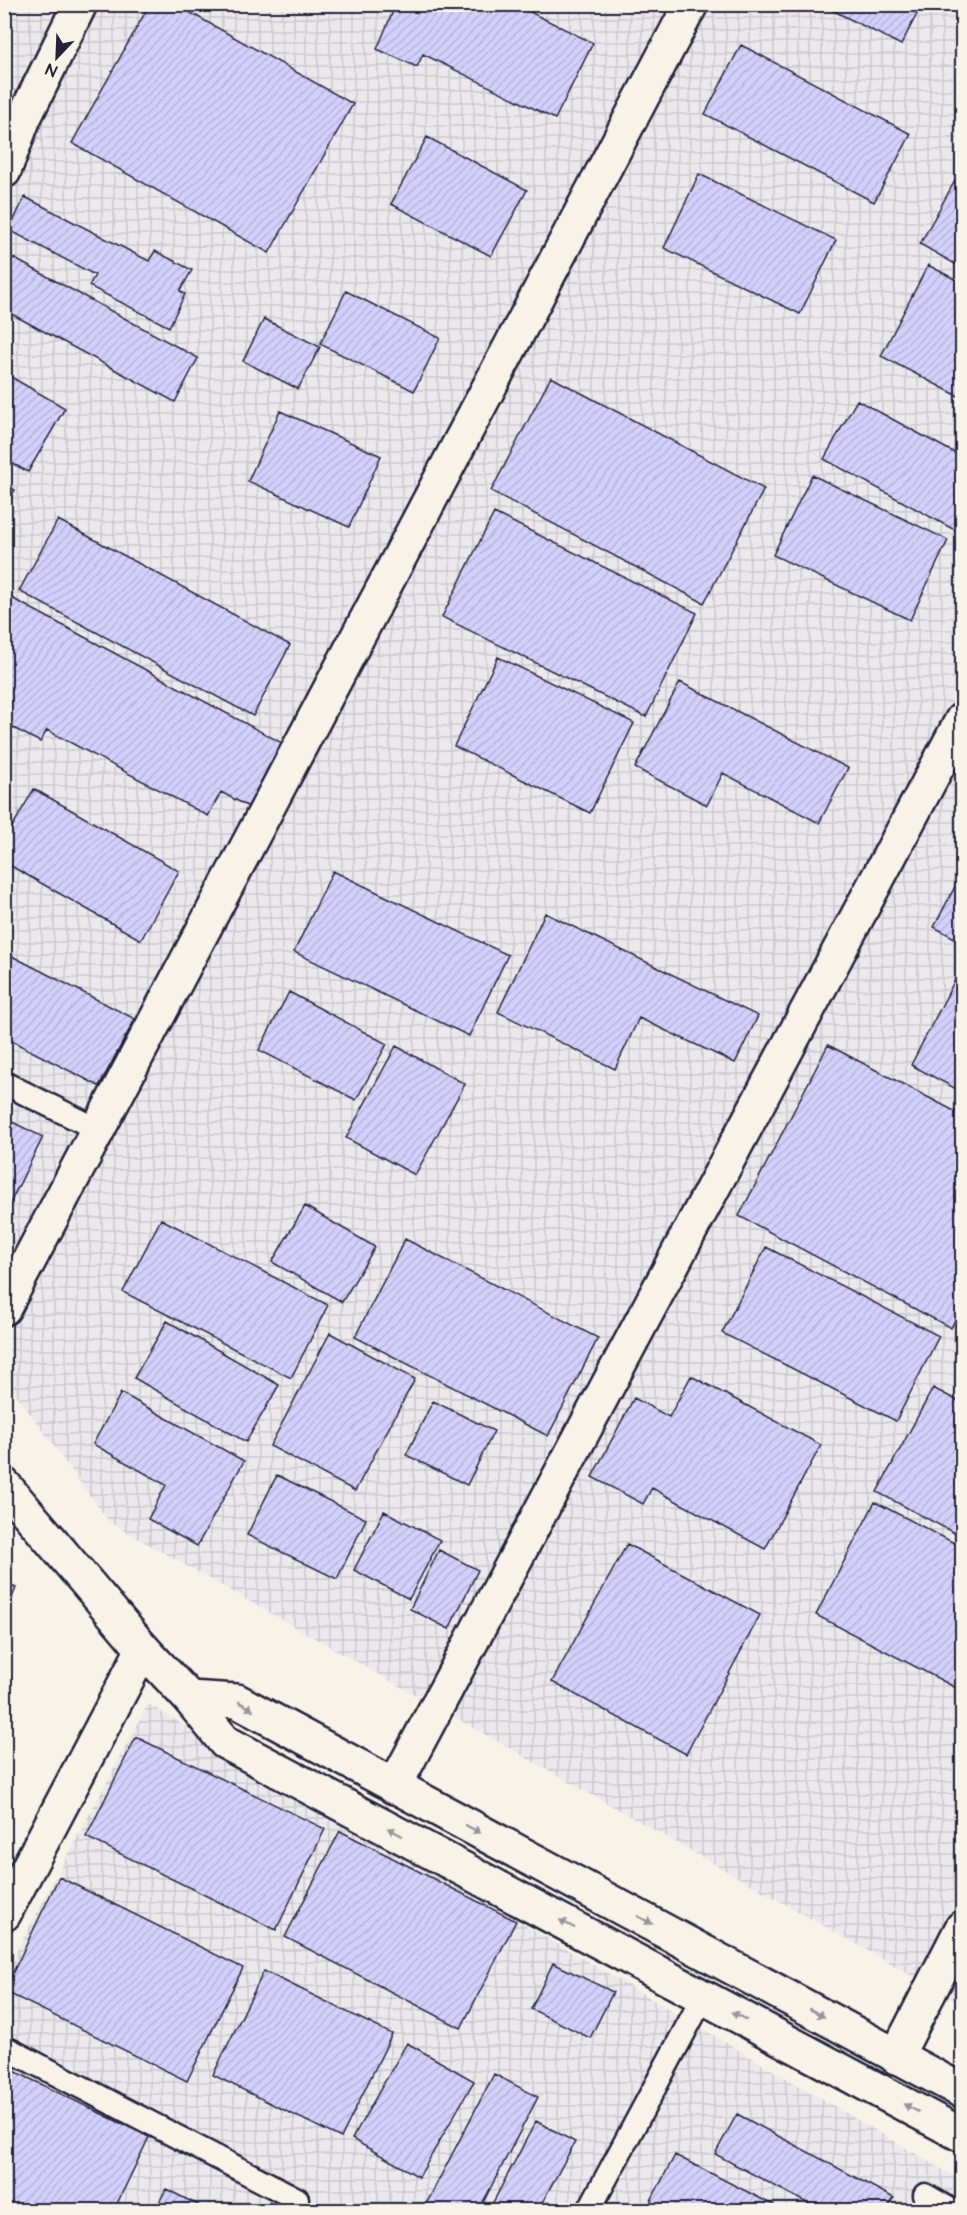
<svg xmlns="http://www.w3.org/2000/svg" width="967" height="2215" font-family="'Architects Daughter',sans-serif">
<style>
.industrial{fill:url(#industrial-grid)}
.building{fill:url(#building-hatch);stroke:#22223b;stroke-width:1.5}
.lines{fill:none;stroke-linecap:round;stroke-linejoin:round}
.service-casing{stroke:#22223b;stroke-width:27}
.minor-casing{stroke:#22223b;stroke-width:38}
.secondary-casing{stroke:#22223b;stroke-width:38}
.service{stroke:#f7f3e8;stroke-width:22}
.minor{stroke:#f7f3e8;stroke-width:33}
.secondary{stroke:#f7f3e8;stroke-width:33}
.oneway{fill:#97959a}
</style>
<defs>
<pattern id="industrial-grid" width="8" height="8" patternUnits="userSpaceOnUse" patternTransform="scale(1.5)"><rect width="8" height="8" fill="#ece9ed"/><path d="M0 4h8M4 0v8" fill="none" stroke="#cac8cc"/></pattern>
<pattern id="building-hatch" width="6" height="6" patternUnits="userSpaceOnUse" patternTransform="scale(1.5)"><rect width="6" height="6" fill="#d3d1fa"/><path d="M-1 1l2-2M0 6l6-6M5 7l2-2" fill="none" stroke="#b5b3d7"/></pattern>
</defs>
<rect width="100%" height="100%" fill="#f7f3e8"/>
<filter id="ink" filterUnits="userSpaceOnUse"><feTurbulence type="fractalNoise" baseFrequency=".0167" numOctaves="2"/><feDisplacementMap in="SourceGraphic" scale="12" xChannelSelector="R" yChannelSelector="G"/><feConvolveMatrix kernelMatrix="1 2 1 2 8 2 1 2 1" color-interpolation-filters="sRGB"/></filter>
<g filter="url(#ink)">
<path class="industrial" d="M 4,5 L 962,5 L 962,2004 L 109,1522 L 5,1379 Z
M 148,1704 L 962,2181 L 962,2210 L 5,2210 L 5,1973 Z"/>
<path class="building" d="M 150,4 L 175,4 L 353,104 L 269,253 L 72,143 Z
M 396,4 L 514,4 L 593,43 L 555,119 L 423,54 L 417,67 L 377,49 Z
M 820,4 L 922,4 L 901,45 Z
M 741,45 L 911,134 L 874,202 L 705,114 Z
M 427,137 L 527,190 L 491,256 L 391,204 Z
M 962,168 L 962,268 L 920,244 Z
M 699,174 L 836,240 L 800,314 L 664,248 Z
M 25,197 L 149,261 L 155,251 L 192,270 L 180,291 L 185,294 L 169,327 L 89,286 L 95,275 L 9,230 Z
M 4,253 L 198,358 L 175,402 L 4,310 Z
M 928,265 L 962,283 L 962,398 L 881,356 Z
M 346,291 L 440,338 L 414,391 L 320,344 Z
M 264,319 L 320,347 L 298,389 L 243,361 Z
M 4,373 L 65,408 L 28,472 L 4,459 Z
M 551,377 L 764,489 L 704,603 L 491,491 Z
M 857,400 L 962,457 L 962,534 L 824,459 Z
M 280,411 L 381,456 L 349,527 L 248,481 Z
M 812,475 L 948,540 L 910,620 L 773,555 Z
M 4,484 L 15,490 L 4,509 Z
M 494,513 L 697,613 L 646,717 L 442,617 Z
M 58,520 L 290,645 L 253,716 L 19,591 Z
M 8,596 L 295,750 L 260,813 L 221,792 L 208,816 L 47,730 L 40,742 L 4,723 L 4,604 Z
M 498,657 L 634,723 L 590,813 L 454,746 Z
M 680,682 L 848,768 L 819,823 L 723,773 L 707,805 L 635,768 Z
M 34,789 L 179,871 L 141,940 L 4,862 L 4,841 Z
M 333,871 L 508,955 L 469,1036 L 294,952 Z
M 962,873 L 962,942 L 934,927 Z
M 545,913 L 758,1016 L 735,1063 L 639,1018 L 615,1069 L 498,1012 Z
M 4,952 L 135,1019 L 99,1086 L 4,1037 Z
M 958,974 L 962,976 L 962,1092 L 911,1065 Z
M 289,992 L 387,1044 L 356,1100 L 259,1050 Z
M 828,1045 L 962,1115 L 962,1306 L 951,1328 L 739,1216 Z
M 396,1046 L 465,1084 L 415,1175 L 346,1138 Z
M 4,1118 L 43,1137 L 5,1213 L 4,1213 Z
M 305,1206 L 375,1247 L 342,1302 L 272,1262 Z
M 161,1219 L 328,1305 L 291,1378 L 123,1292 Z
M 405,1239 L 598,1338 L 548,1436 L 355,1337 Z
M 766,1247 L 939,1336 L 896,1421 L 722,1333 Z
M 167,1321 L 279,1385 L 246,1442 L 134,1378 Z
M 330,1333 L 415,1379 L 355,1491 L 270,1446 Z
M 691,1376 L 821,1445 L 765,1549 L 652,1488 L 643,1504 L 592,1477 L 634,1398 L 669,1417 Z
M 933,1388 L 962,1403 L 962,1537 L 877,1492 Z
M 121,1393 L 244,1461 L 197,1546 L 148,1519 L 166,1485 L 93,1444 Z
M 433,1401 L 494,1431 L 467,1485 L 406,1455 Z
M 277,1475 L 366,1519 L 337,1579 L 247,1535 Z
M 875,1502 L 962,1547 L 962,1691 L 816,1615 Z
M 384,1511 L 440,1540 L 409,1599 L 354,1570 Z
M 627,1544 L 760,1615 L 686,1754 L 552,1682 Z
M 439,1550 L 478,1570 L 449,1629 L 410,1609 Z
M 4,1583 L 16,1588 L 4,1618 Z
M 136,1737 L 325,1829 L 276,1930 L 86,1837 Z
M 340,1831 L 516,1921 L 461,2028 L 285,1937 Z
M 59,1877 L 243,1968 L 187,2081 L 4,1991 Z
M 553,1963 L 613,1992 L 590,2038 L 531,2009 Z
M 264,1971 L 392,2034 L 341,2138 L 213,2075 Z
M 407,2043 L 474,2081 L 419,2177 L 352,2139 Z
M 4,2066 L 149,2137 L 114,2210 L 4,2210 Z
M 494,2074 L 538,2097 L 479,2210 L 423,2210 Z
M 737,2114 L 894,2198 L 887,2210 L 820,2210 L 715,2154 Z
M 536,2121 L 575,2142 L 538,2210 L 489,2210 Z
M 675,2155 L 783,2210 L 646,2210 Z
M 166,2189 L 208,2210 L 155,2210 Z"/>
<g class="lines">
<defs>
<path id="service" d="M 4,1083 L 97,1129
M 4,2047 L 297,2199
M 925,2195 L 951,2210
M 589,2210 L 703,1997"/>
<path id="minor" d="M 4,171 L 24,118 L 80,4
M 4,1308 L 691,4
M 394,1787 L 962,720
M 4,1914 L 143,1649
M 896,2057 L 962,1928"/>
<path id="secondary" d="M 4,1485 L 143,1649 L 189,1698 L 225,1742 L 962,2135
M 189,1698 L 237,1701 L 962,2091"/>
</defs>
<use href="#service" class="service-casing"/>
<use href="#minor" class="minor-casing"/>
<use href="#secondary" class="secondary-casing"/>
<use href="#service" class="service"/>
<use href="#minor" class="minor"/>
<use href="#secondary" class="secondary"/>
</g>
<defs><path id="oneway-solid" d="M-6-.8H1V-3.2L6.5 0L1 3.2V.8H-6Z" transform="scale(1.5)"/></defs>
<g class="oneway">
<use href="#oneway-solid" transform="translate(246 1706) rotate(29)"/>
<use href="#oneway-solid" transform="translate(473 1829) rotate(28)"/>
<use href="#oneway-solid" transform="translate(395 1832) rotate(-152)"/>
<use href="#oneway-solid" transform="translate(645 1920) rotate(28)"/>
<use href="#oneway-solid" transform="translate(567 1924) rotate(-152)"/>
<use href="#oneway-solid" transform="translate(817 2013) rotate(29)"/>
<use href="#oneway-solid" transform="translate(739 2016) rotate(-152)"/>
<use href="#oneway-solid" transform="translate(911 2108) rotate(-152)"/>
</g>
</g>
<rect width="967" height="2215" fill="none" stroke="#f7f3e8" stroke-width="24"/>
<rect x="12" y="12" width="943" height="2191" fill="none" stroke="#22223b" stroke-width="2" filter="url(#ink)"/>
<g transform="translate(57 57) rotate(203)" stroke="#f7f3e8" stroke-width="4.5" paint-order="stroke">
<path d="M0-4.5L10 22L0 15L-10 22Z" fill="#22223b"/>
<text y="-9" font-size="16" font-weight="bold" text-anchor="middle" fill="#22223b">N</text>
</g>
</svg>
